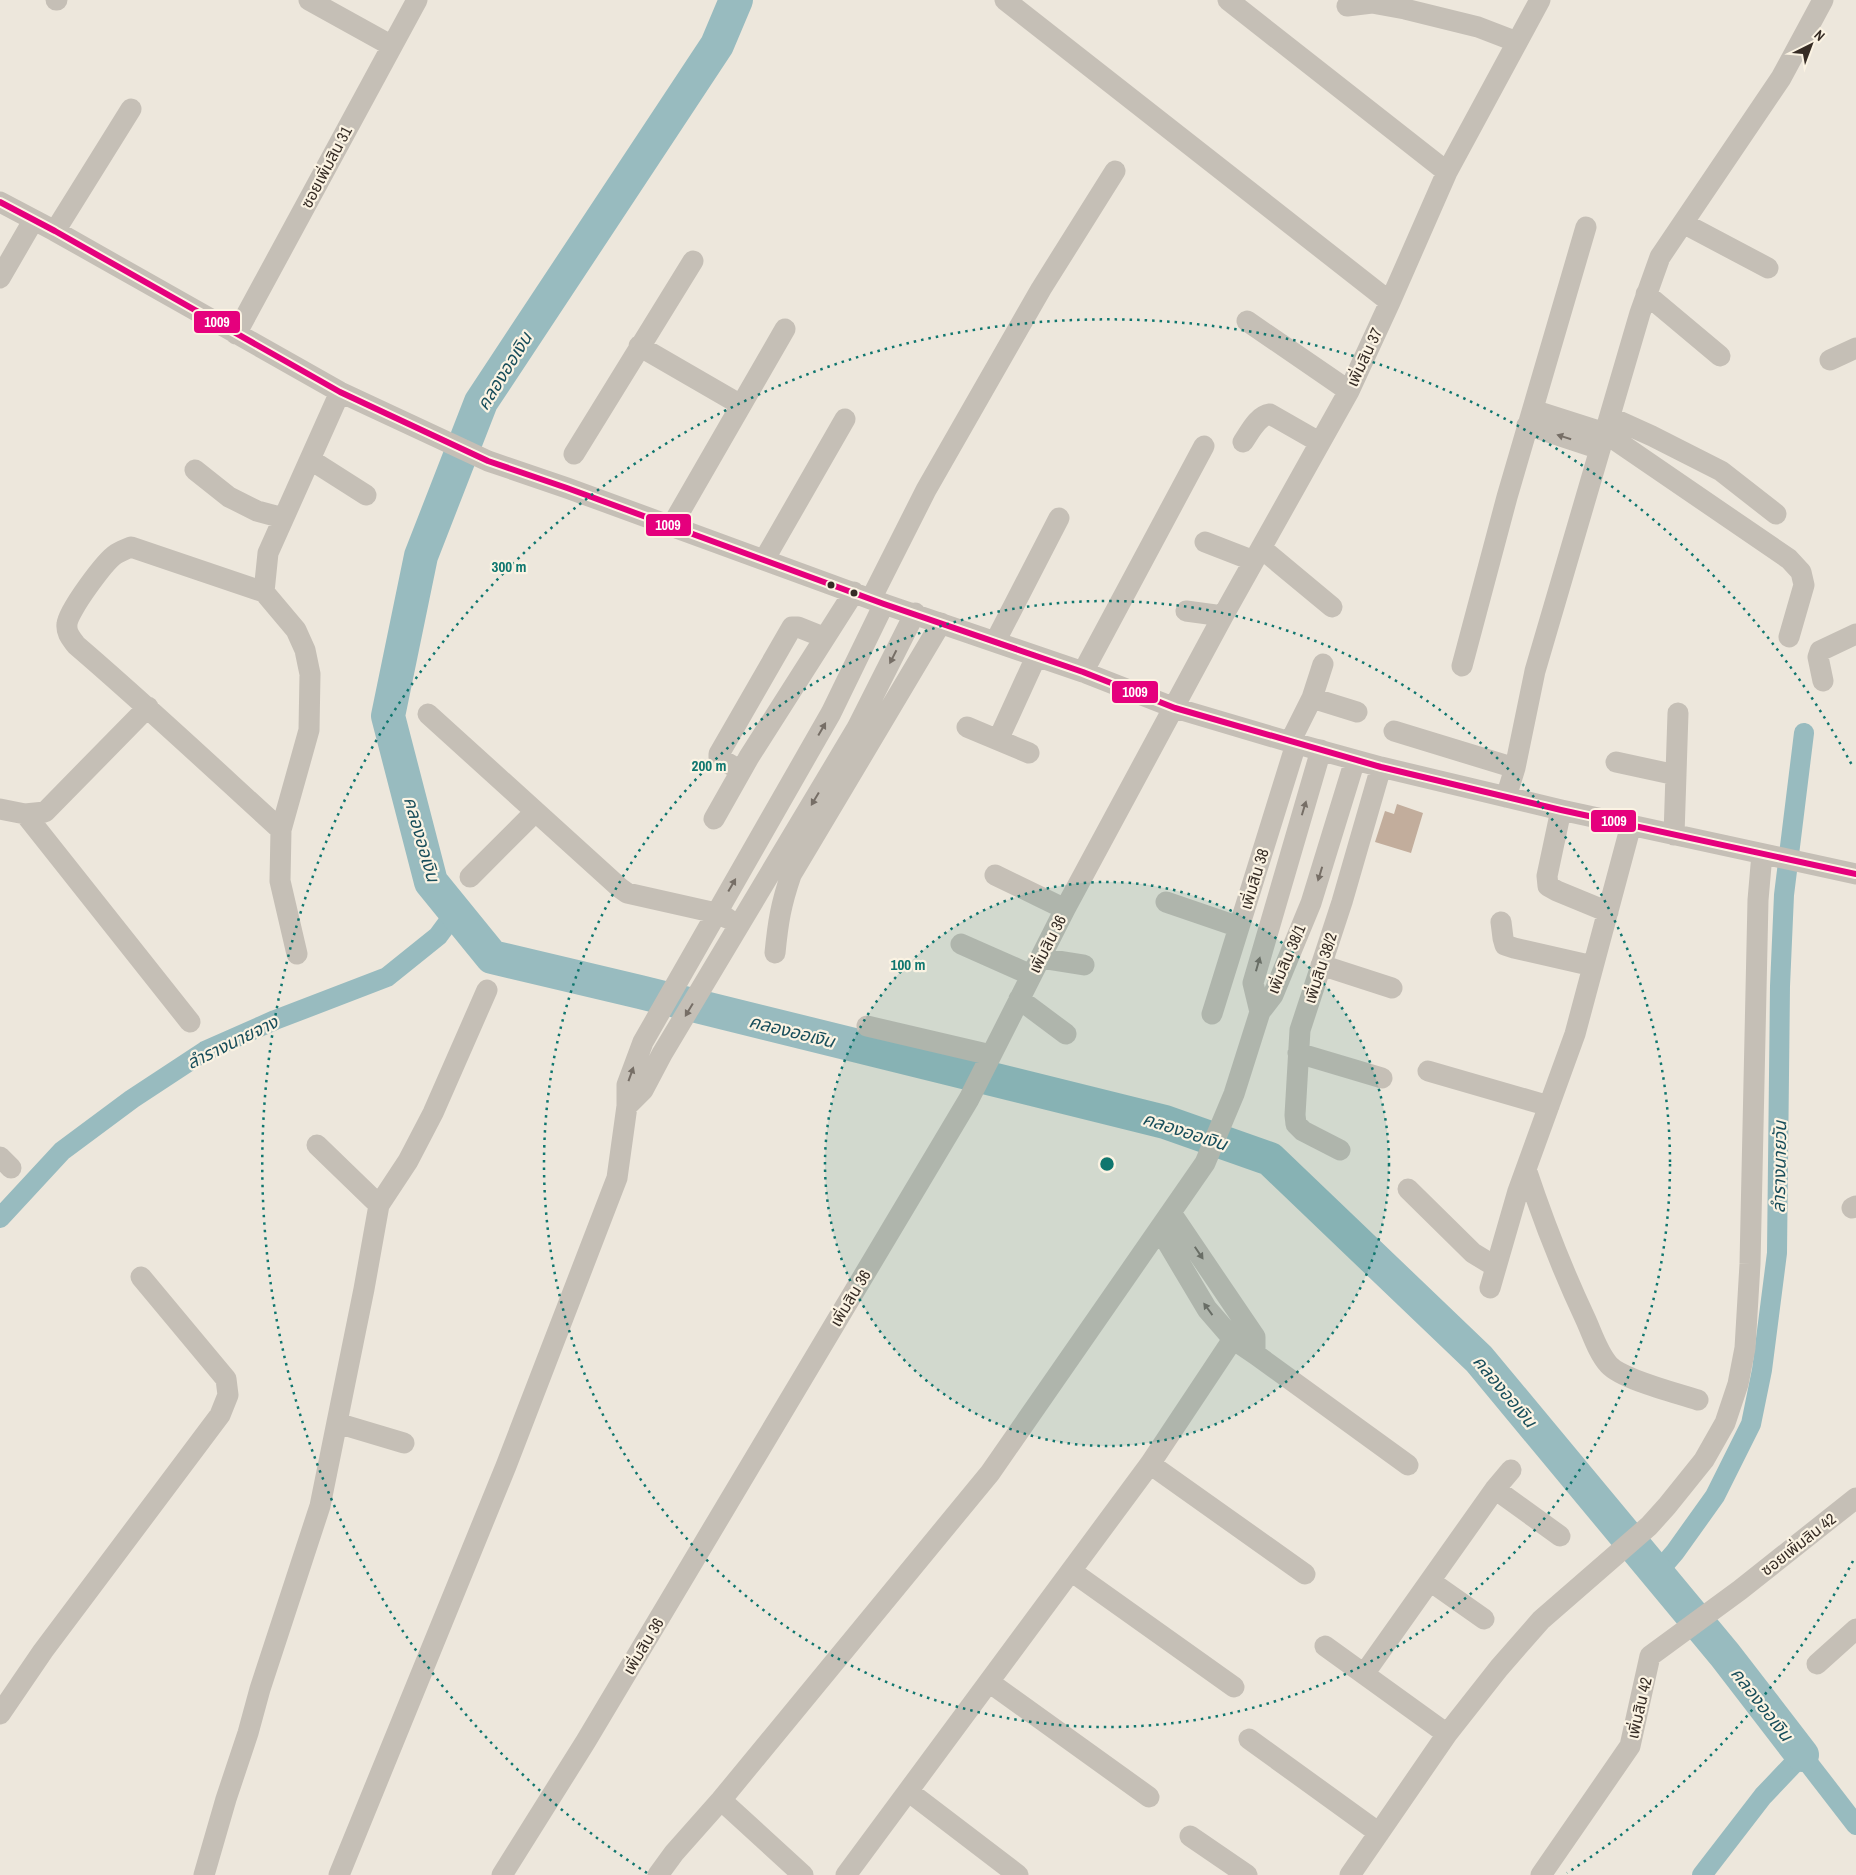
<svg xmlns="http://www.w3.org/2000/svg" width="1856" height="1875" font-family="'Archivo Narrow','Noto Sans Thai',sans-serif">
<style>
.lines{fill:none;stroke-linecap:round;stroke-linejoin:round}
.canal{stroke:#98bbbf;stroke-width:20}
.river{stroke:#98bbbf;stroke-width:34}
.building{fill:#c2ad9c}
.minor{stroke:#c5bfb6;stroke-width:21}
.bus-1-casing{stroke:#fbf3e3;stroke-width:10}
.bus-1{stroke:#e5007d;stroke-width:6}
.oneway{fill:#766e66}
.ring{fill:none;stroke:#0f766e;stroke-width:2.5;stroke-dasharray:2.5 5}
.bus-dot{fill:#362c25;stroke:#fbf3e3;stroke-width:2}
.labels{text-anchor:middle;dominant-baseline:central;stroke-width:4.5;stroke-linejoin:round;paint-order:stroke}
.street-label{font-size:16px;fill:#362c25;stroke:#fbf3e3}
.water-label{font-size:18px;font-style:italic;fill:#174d5a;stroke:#fbf3e3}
.centre{fill:#0f766e;stroke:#fbf3e3;stroke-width:2.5}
.ring-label{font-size:15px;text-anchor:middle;font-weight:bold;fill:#0f766e;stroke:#fbf3e3;stroke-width:4.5;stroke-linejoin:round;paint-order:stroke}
.line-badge{stroke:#fbf3e3;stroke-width:2}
.badge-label{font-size:14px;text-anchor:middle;font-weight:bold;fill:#fff}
</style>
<rect width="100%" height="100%" fill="#ede7dc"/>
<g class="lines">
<path class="canal" d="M 0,1218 L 62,1151 L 132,1099 L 205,1051 L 275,1020 L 387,977 L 438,936 L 455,913
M 1657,1573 L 1675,1552 L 1715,1496 L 1751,1424 L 1762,1370 L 1777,1253 L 1780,986 L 1784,895 L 1804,733
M 1702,1875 L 1763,1796 L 1802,1755 L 1856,1825"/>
<path class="river" d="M 736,0 L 717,45 L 481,402 L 421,556 L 388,716 L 431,882 L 492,957 L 640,992 L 1165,1122 L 1270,1159 L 1479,1359 L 1725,1655 L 1802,1755"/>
</g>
<path class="building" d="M 1397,804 L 1423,813 L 1411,853 L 1375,842 L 1385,811 L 1394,814 Z"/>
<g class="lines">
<path class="minor" d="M 56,0 L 57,0
M 309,0 L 392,46
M 1005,0 L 1390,302
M 1228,0 L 1447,172
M 1347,6 L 1372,3 L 1405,9 L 1478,27 L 1517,42
M 0,202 L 55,231 L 340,392 L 488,461 L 567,488 L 884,604 L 1083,672 L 1175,708 L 1290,742 L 1381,767 L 1561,810 L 1856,874
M 1683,223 L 1768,268
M 55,231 L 131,109
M 0,278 L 33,221
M 1646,294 L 1720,356
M 1247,321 L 1349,391
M 236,334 L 417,0
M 639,346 L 741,405
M 1830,360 L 1856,348
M 1533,410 L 1605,433 L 1789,559 L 1801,572 L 1804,585 L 1789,637
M 1610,417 L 1652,436 L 1721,471 L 1776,514
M 1527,425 L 1600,449
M 1243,442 C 1250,432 1257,416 1270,414 L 1319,442
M 574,454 L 693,261
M 311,460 L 366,495
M 195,470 L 229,497 L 257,511 L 283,518
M 671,527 L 785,329
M 1205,542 L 1254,561
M 1261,548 L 1332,607
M 764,560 L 845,419
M 264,592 L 131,547 C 126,549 121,551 116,554 C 105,561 68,611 67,624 C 66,633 71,638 76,645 C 146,705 213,768 281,830
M 871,599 L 926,490 L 1041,289 L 1115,171
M 1186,611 L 1223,616
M 995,642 L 1059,518
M 1462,666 L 1507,497 L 1586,227
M 1083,672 L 1204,446
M 1823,681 L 1818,657 L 1820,651 L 1856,634
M 1312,698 L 1357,712
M 428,714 L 620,888 L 627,893 L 716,913 L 727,918
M 967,727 L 1029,753
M 1394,731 L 1515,768
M 998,740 L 1036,657
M 1290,742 L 1312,698 L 1323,664
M 1616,762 L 1676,775
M 741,771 L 719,758 L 719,754 L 792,627 L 798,627 L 823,637
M 1506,797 L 1515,768 L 1535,671 L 1640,313 L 1660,257 L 1781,78 L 1823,0
M 0,809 L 25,814 L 45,812 L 148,707
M 1561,810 L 1547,876 L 1548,886 L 1557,891 L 1608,912
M 25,814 L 190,1022
M 714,819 L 749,757 L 854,592
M 1674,835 L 1678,713
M 995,875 L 1065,909
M 470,877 L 535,812
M 1166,902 L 1239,927
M 1501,922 L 1503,938 L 1505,945 L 1514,948 L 1593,966
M 961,944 L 1031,975
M 775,953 C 778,922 781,904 791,875 L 941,623
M 297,954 L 280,881 L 281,830 L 309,730 L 310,674 L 305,650 L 296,630 L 264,592 L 268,553 L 340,392
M 1040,958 L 1084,965
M 1321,965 L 1392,988
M 1019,999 L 1066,1034
M 1260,1012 L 1253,983 L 1321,750
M 1212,1014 L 1296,744
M 867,1026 L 991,1055
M 1298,1053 L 1382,1078
M 1428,1071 L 1549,1106
M 627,1106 L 643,1090 L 662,1054 L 857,728 L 915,613
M 317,1145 L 379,1205
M 1340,1150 L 1303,1131 L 1296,1124 L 1295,1115 L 1300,1030 L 1342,902 L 1381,767
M 0,1157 L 11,1168
M 1526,1169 C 1543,1220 1562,1269 1585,1318 C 1592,1333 1598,1353 1609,1365 C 1623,1380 1677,1393 1698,1400
M 1408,1189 L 1473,1253 L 1496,1267
M 1852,1208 L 1856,1206
M 1171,1213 L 1255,1337 L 1255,1354
M 1160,1230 L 1207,1309 L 1233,1339 L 1255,1354 L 1408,1465
M 1490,1288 L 1518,1191 L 1575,1034 L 1631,825
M 337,1423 L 404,1443
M 1150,1464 L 1305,1574
M 1495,1489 L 1560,1536
M 1071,1571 L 1234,1687
M 1430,1581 L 1484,1619
M 1325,1646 L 1447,1734 L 1499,1668 L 1541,1620 L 1649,1526 L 1667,1506 L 1704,1460 L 1725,1423 L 1738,1384 L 1745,1348 L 1750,1264 L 1758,900 L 1762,854
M 1817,1664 L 1856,1629
M 1364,1674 L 1495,1489 L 1511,1470
M 989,1682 L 1149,1797
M 0,1714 L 43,1651 L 220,1415 L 228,1395 L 226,1379 L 141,1277
M 1249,1739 L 1379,1833
M 908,1791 L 1018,1875
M 721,1800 L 803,1875
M 1190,1836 L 1247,1875
M 204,1875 L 226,1799 L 248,1733 L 260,1689 L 320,1506 L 364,1289 L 379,1205 L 408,1161 L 433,1113 L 487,990
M 339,1875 L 506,1466 L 617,1178 L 627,1106 L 627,1085 L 643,1042 L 831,713 L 884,604
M 502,1875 L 586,1741 L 969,1099 L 1065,909 L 1223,616 L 1349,391 L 1390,302 L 1447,172 L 1540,0
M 658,1875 L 674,1853 L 721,1800 L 990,1473 L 1205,1163 L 1234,1094 L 1260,1012 L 1273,995 L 1311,903 L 1355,760
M 846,1875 L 1150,1464 L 1233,1339
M 1350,1875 L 1447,1734
M 1541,1875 L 1630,1746 L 1650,1656 L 1740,1590 L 1856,1498"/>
<defs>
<path id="bus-1" d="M 0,202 L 55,231 L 340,392 L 488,461 L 567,488 L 884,604 L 1083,672 L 1175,708 L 1381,767 L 1561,810 L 1856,874"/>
</defs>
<use href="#bus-1" class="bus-1-casing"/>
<use href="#bus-1" class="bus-1"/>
</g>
<defs><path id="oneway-solid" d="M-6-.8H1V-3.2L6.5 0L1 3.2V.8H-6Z" transform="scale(1.25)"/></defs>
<g class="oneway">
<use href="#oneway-solid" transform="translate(1564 437) rotate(-162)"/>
<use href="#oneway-solid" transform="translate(893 657) rotate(117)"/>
<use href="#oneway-solid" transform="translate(822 729) rotate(-60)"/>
<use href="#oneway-solid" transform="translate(815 799) rotate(121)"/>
<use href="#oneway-solid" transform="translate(1304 808) rotate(-73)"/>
<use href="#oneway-solid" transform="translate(1320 874) rotate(107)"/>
<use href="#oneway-solid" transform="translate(732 885) rotate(-60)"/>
<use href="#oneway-solid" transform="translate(1258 964) rotate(-74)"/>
<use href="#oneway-solid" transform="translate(689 1010) rotate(121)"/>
<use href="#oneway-solid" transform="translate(631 1074) rotate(-70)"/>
<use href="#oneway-solid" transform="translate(1199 1253) rotate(56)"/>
<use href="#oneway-solid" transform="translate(1208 1309) rotate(-126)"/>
</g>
<circle cx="1107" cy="1164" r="282" fill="#0f766e" fill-opacity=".12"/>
<g class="ring">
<circle cx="1107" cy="1164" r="282"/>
<circle cx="1107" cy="1164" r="563"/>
<path d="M1853 1561A845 845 0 0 1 1567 1873M647 1873A845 845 0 1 1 1853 767"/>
</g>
<g class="bus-dot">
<circle cx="831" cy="585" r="4.5"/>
<circle cx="854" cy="593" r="4.5"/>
</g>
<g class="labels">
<g class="street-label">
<text transform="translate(326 167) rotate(-62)">ซอยเพิ่มสิน 31</text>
<text transform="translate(1364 357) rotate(-65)">เพิ่มสิน 37</text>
<text transform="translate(1254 879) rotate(-73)">เพิ่มสิน 38</text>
<text transform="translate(1047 944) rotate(-63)">เพิ่มสิน 36</text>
<text transform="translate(1286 959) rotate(-67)">เพิ่มสิน 38/1</text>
<text transform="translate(1320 968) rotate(-72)">เพิ่มสิน 38/2</text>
<text transform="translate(850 1298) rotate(-59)">เพิ่มสิน 36</text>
<text transform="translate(1798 1544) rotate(-38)">ซอยเพิ่มสิน 42</text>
<text transform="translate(643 1646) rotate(-59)">เพิ่มสิน 36</text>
<text transform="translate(1639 1708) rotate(-77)">เพิ่มสิน 42</text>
</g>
<g class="water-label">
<text transform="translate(504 371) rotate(-58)">คลองออเงิน</text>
<text transform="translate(422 839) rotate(74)">คลองออเงิน</text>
<text transform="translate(792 1031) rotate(14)">คลองออเงิน</text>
<text transform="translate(232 1042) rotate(-26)">ลำรางนายจาง</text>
<text transform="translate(1185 1131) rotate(18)">คลองออเงิน</text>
<text transform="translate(1779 1167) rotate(-89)">ลำรางนายวัน</text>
<text transform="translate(1505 1391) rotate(50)">คลองออเงิน</text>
<text transform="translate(1762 1704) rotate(52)">คลองออเงิน</text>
</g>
</g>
<circle cx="1107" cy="1164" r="8" class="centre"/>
<g class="ring-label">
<text x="509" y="572">300 m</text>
<text x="709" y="771">200 m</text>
<text x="908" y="970">100 m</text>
</g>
<g class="line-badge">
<rect x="193" y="310" width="48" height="24" rx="5" fill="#e5007d"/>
<rect x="645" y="513" width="47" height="24" rx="5" fill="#e5007d"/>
<rect x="1111" y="680" width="48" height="24" rx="5" fill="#e5007d"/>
<rect x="1590" y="809" width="47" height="24" rx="5" fill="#e5007d"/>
</g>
<g class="badge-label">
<text x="217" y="327">1009</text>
<text x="668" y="530">1009</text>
<text x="1135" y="697">1009</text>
<text x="1614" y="826">1009</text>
</g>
<g transform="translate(1811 45) rotate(42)" stroke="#fbf3e3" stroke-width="4" paint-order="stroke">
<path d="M0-4L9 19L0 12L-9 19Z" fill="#362c25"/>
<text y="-8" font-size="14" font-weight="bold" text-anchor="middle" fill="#362c25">N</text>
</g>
</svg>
